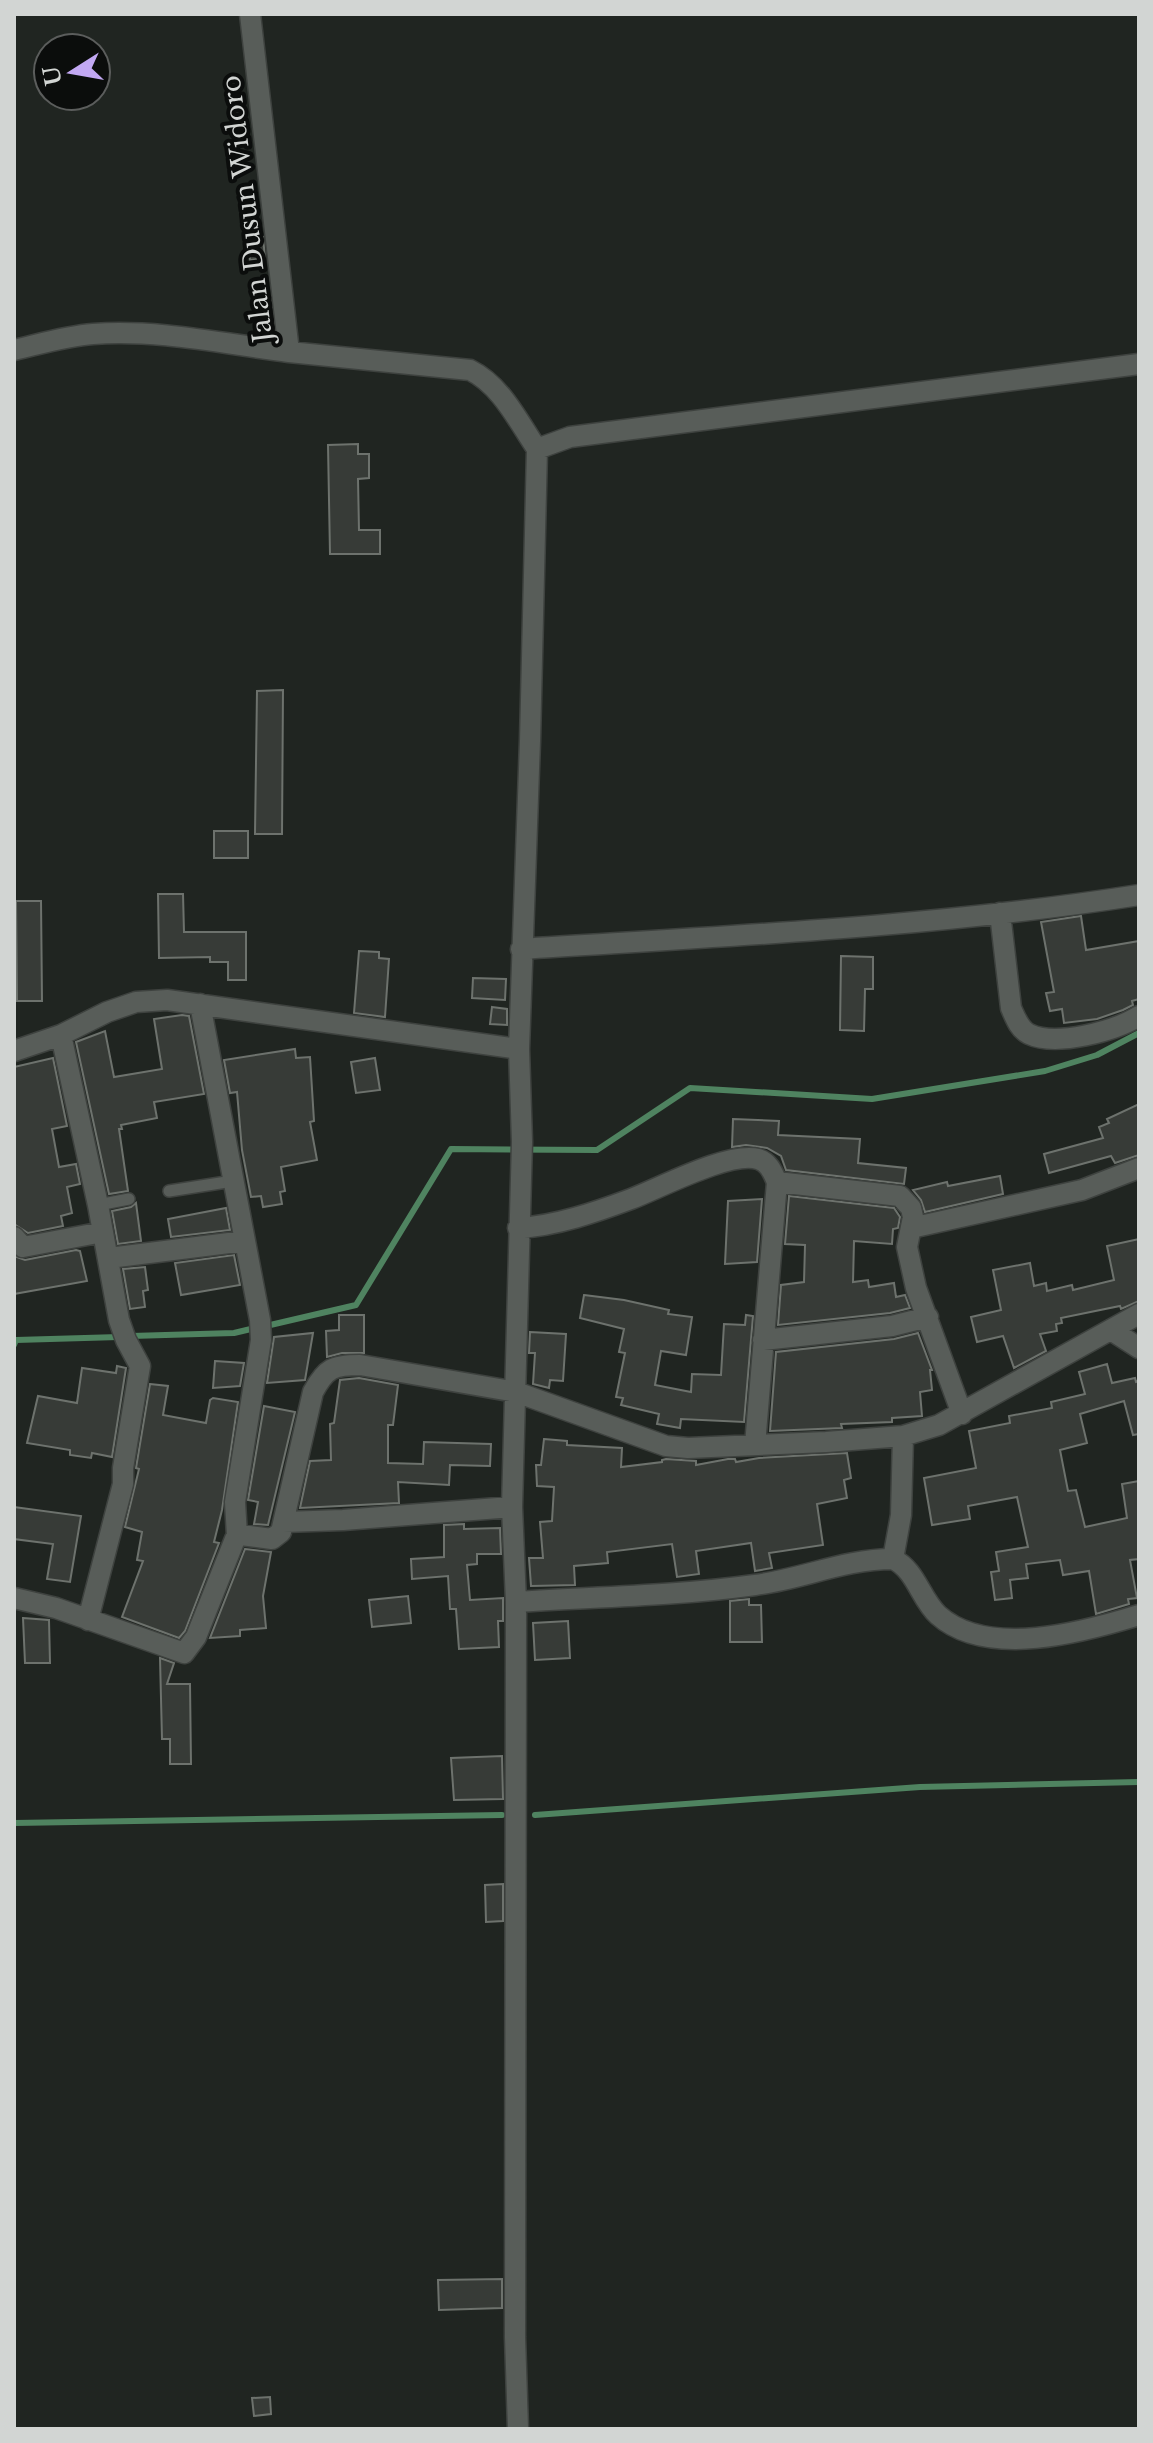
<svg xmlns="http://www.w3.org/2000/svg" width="1153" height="2443" font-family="'Libre Baskerville',serif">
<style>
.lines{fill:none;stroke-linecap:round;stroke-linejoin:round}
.stream{stroke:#4f8360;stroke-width:6}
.building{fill:#373b37;stroke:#6d726d;stroke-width:2}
.service-casing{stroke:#3e423f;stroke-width:14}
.minor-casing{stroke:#3e423f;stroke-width:23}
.service{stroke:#585d59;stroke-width:11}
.minor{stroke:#585d59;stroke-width:20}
.labels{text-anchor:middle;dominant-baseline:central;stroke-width:8;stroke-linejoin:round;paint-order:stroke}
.street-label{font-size:26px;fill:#d2d5d3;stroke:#0b0d0c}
</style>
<rect width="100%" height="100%" fill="#202521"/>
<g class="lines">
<path class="stream" d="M 266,1326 L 356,1305 L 451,1149 L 597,1150 L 690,1088 L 872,1099 L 1045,1071 L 1097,1055 L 1139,1033
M 131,1336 L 234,1333 L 255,1328
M 14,1345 L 16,1340 L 119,1337
M 535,1815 L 920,1787 L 1139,1782
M 14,1823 L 502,1815"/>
</g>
<path class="building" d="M 263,237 L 265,258 L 250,260 L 247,240 Z
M 358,444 L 358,454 L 369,454 L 369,478 L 358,479 L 359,530 L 380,530 L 380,554 L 330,554 L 328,445 Z
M 283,690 L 282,834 L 255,834 L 257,691 Z
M 214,831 L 248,831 L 248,858 L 214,858 Z
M 158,894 L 183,894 L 184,932 L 246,932 L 246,980 L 228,980 L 228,962 L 210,962 L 210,957 L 159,958 Z
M 16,901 L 41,901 L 42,1001 L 17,1001 Z
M 1081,916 L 1086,950 L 1139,941 L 1139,999 L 1132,1001 L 1133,1005 L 1123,1010 L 1097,1019 L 1064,1023 L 1062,1009 L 1050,1011 L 1046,993 L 1054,992 L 1041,922 Z
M 359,951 L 379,952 L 379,958 L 389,959 L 385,1017 L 354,1013 Z
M 841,956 L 873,957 L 873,989 L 865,989 L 864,1031 L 840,1030 Z
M 473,978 L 506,979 L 505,1000 L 472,998 Z
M 492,1007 L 507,1009 L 507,1025 L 490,1024 Z
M 182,1015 L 189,1016 L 204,1094 L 154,1102 L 157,1118 L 121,1125 L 122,1129 L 119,1129 L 128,1191 L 109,1194 L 76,1042 L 105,1031 L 114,1077 L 162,1069 L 154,1019 Z
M 295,1049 L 296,1058 L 310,1057 L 314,1121 L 310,1122 L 317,1160 L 281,1167 L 285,1191 L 280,1192 L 282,1204 L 263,1207 L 261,1196 L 251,1197 L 242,1150 L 237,1092 L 230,1093 L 224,1060 Z
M 53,1058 L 67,1126 L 52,1129 L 59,1167 L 76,1164 L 80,1184 L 67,1187 L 72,1213 L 61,1216 L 63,1226 L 28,1233 L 14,1224 L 14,1067 Z
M 375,1058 L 380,1090 L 356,1093 L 351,1062 Z
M 1139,1104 L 1139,1155 L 1115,1163 L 1111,1156 L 1049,1173 L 1044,1154 L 1103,1138 L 1099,1127 L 1109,1123 L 1107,1119 Z
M 733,1119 L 779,1121 L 778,1135 L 860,1139 L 858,1163 L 906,1168 L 904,1184 L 786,1170 L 781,1156 L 767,1148 L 746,1145 L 732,1147 Z
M 1000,1176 L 1003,1194 L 925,1212 L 921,1200 L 913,1190 L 947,1182 L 948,1186 Z
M 789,1196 L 894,1208 L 900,1217 L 898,1228 L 893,1229 L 892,1244 L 854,1241 L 853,1282 L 868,1280 L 869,1287 L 894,1283 L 896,1297 L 905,1295 L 910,1308 L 890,1313 L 778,1325 L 781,1285 L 804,1282 L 805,1245 L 785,1244 Z
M 762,1199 L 757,1262 L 725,1264 L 728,1201 Z
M 136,1203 L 141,1241 L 118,1244 L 112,1211 L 131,1207 Z
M 226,1208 L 230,1230 L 171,1237 L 168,1219 Z
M 1139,1239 L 1139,1301 L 1121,1309 L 1120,1306 L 1061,1318 L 1062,1323 L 1056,1324 L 1057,1331 L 1040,1334 L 1046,1351 L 1014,1368 L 1003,1336 L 977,1342 L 971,1317 L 1001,1310 L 993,1270 L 1030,1263 L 1034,1286 L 1046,1283 L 1047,1291 L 1072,1285 L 1073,1290 L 1114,1280 L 1107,1246 Z
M 76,1250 L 80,1251 L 87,1281 L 14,1294 L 14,1256 L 25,1260 Z
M 234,1255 L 240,1285 L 181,1295 L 175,1263 Z
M 145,1267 L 148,1290 L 143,1291 L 145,1307 L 130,1309 L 123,1269 Z
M 584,1295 L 624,1300 L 669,1310 L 668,1314 L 692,1317 L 686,1355 L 661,1351 L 655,1385 L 691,1392 L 692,1374 L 721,1375 L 724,1324 L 745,1325 L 746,1315 L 753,1316 L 744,1422 L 681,1419 L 680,1428 L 657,1424 L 659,1414 L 621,1405 L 623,1398 L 616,1397 L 625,1353 L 619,1352 L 624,1329 L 580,1318 Z
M 339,1315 L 364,1315 L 364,1353 L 342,1353 L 327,1357 L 326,1331 L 339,1330 Z
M 530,1332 L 566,1334 L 563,1381 L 550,1380 L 549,1388 L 533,1384 L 535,1353 L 529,1353 Z
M 313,1333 L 305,1380 L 267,1383 L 274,1337 Z
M 918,1333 L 932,1370 L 930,1370 L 932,1390 L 920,1392 L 922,1416 L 892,1418 L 892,1422 L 841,1424 L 842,1428 L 770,1431 L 776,1352 L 894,1339 Z
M 215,1361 L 244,1363 L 240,1386 L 213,1388 Z
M 1107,1364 L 1112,1383 L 1135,1378 L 1136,1382 L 1139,1381 L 1139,1434 L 1133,1435 L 1124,1401 L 1080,1414 L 1087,1443 L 1060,1450 L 1068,1491 L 1076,1490 L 1085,1527 L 1127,1518 L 1122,1484 L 1139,1481 L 1139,1559 L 1130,1560 L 1137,1598 L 1128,1599 L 1129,1604 L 1096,1614 L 1089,1571 L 1063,1575 L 1060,1560 L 1026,1564 L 1028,1578 L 1010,1580 L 1012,1598 L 995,1600 L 991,1572 L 999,1571 L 996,1552 L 1028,1547 L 1017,1497 L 968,1506 L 970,1519 L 932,1525 L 924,1478 L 976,1468 L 969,1431 L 1010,1423 L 1009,1416 L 1052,1408 L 1051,1402 L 1085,1394 L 1079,1372 Z
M 117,1366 L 126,1368 L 112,1457 L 92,1453 L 91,1458 L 70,1455 L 70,1450 L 27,1443 L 38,1396 L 77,1403 L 82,1368 L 116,1373 Z
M 359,1378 L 398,1385 L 393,1425 L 388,1425 L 388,1463 L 423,1464 L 424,1442 L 491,1444 L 490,1466 L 450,1465 L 449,1485 L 398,1482 L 399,1503 L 300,1508 L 310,1461 L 331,1460 L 330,1424 L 334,1423 L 340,1380 Z
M 150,1384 L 168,1386 L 163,1415 L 206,1423 L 210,1400 L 213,1398 L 238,1402 L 222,1510 L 214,1542 L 219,1543 L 185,1631 L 179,1638 L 122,1617 L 143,1561 L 137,1560 L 142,1532 L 125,1527 L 139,1469 L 136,1468 Z
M 264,1406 L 295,1412 L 268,1525 L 254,1524 L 258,1502 L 248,1500 Z
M 544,1439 L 567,1441 L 567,1445 L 622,1448 L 621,1467 L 662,1462 L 662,1460 L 666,1459 L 696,1461 L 696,1465 L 728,1459 L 735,1459 L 736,1462 L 759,1458 L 847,1453 L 851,1478 L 844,1480 L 847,1498 L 817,1504 L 823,1545 L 769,1553 L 772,1568 L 755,1571 L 751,1543 L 696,1551 L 699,1574 L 677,1577 L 672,1544 L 607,1552 L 608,1563 L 574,1566 L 575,1585 L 531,1586 L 529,1558 L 543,1558 L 540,1522 L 552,1521 L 554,1487 L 537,1486 L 536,1465 L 541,1465 Z
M 14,1507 L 81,1516 L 70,1582 L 47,1579 L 53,1544 L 14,1539 Z
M 464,1524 L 464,1529 L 500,1528 L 501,1554 L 477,1554 L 477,1564 L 467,1565 L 470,1600 L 503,1598 L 503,1621 L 498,1621 L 499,1647 L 459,1649 L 456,1609 L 450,1609 L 448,1576 L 412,1579 L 411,1559 L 444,1557 L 444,1525 Z
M 245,1549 L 271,1552 L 263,1596 L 266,1628 L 240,1630 L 240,1636 L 210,1638 Z
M 408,1596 L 411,1623 L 372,1627 L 369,1600 Z
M 749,1599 L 749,1605 L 761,1605 L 762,1642 L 730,1642 L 730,1601 Z
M 23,1618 L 49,1620 L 50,1663 L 25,1663 Z
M 568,1621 L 570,1658 L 535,1660 L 533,1623 Z
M 160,1658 L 174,1663 L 167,1684 L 190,1684 L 191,1764 L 170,1764 L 170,1739 L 162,1739 Z
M 502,1756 L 503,1799 L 454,1800 L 451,1758 Z
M 503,1884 L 503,1921 L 486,1922 L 485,1885 Z
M 502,2279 L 502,2308 L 439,2310 L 438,2280 Z
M 270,2397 L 271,2414 L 254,2416 L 252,2398 Z"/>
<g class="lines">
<defs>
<path id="service" d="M 169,1191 L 233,1181
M 98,1205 L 129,1199"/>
<path id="minor" d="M 250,14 L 289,352 L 470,370 C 501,385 518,421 537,449
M 14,350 C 40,344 66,336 93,334 C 157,329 225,344 289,352
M 537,449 L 570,437 L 1139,364
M 1000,913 L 1011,1008 C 1015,1017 1019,1029 1029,1034 C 1056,1047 1115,1031 1139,1016
M 521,949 C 727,936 935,927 1139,895
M 200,1004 L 260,1320 L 261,1340 L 235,1502 L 237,1536
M 61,1035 L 98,1205 L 119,1320 L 126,1340 L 140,1366 L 123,1468 L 123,1484 L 88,1620
M 14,1051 L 61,1035 L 107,1012 L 136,1002 L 167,1000 L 519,1049
M 518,1228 C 556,1226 596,1212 631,1199 C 660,1188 729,1151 758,1159 C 769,1162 773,1173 777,1182 L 900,1196 L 911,1208 L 913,1217 L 907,1247 L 916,1288 L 962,1414
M 911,1228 L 1082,1190 L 1139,1168
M 14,1237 L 23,1247 L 103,1232
M 109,1258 L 245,1241
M 1111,1330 L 1139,1348
M 763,1340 L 892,1326 L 928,1317
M 755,1445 L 777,1182
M 284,1522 L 343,1520 L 512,1507
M 893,1559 L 901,1515 L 903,1436
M 14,1598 L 56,1608 L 184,1653 L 196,1637 L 235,1539 L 241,1535 L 272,1539 L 281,1532 L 313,1392 C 326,1368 333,1365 360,1365 L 516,1392 L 666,1446 L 688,1448 L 826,1442 L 903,1436 L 939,1425 L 1139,1314
M 516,1602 C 595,1597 676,1596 755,1585 C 802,1579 845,1559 893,1559 C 916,1570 920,1598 938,1615 C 987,1659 1084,1632 1139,1615
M 518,2429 L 515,2337 L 516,1602 L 512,1507 L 522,1142 L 519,1049 L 530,741 L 537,449"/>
</defs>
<use href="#service" class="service-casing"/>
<use href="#minor" class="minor-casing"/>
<use href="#service" class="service"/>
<use href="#minor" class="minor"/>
</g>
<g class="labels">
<g class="street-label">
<text transform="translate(247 209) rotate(-97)">Jalan Dusun Widoro</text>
</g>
</g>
<rect width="1153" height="2443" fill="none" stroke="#d2d5d3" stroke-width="32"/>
<g transform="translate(72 72) rotate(259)"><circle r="38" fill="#0b0d0c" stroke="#5b5d5c" stroke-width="2"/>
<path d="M0-6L14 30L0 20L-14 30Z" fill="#c2a8f3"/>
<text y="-12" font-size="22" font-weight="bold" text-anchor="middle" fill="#d2d5d3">U</text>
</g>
</svg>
